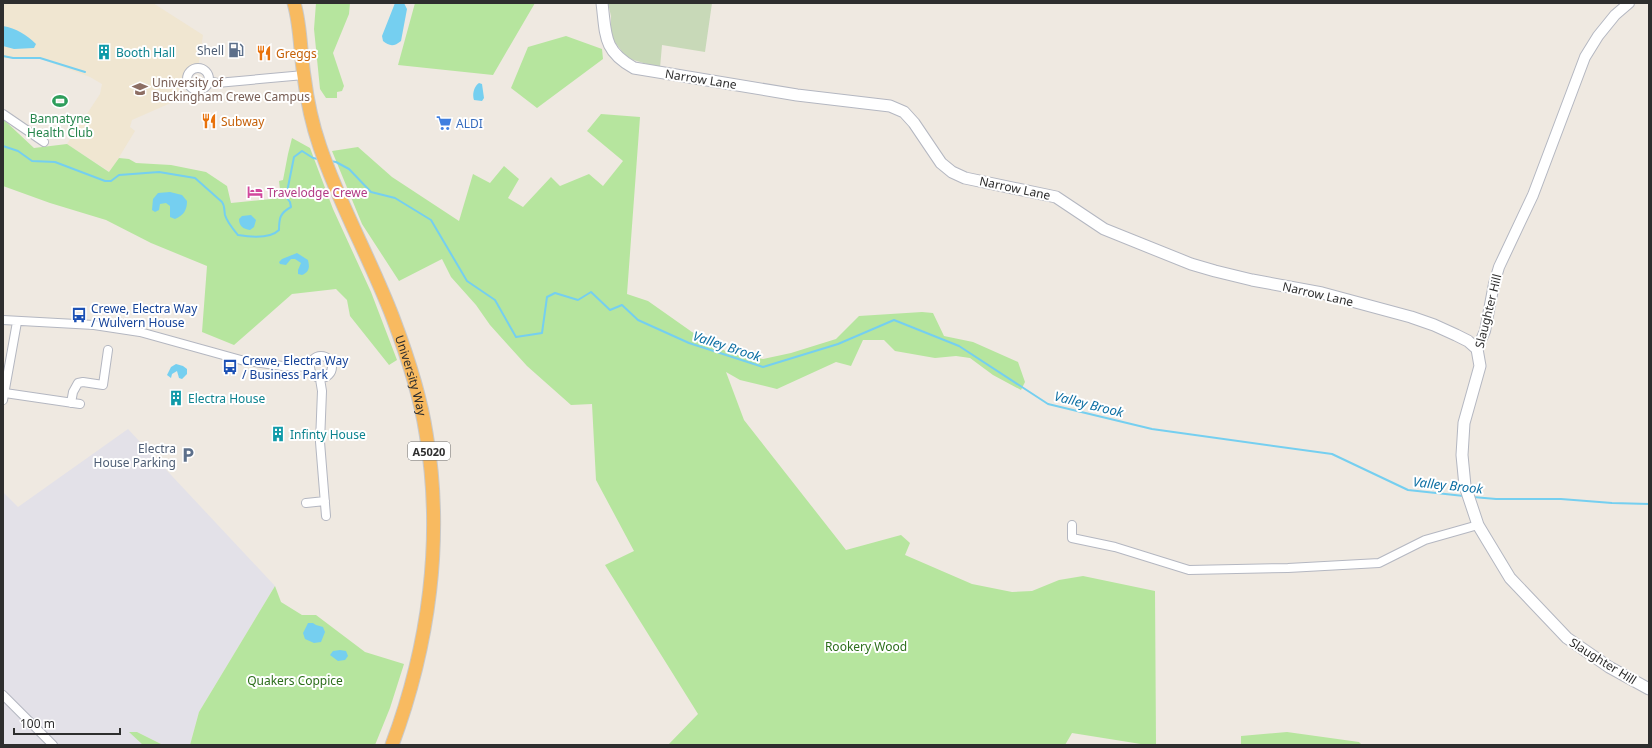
<svg xmlns="http://www.w3.org/2000/svg" width="1652" height="748" font-family="'Noto Sans',sans-serif">
<style>
.industrial{fill:#e3e1e8}
.education{fill:#f0e6d1}
.green{fill:#b6e59e}
.cemetery{fill:#c8d9b8}
.water{fill:#75cff0}
.lines{fill:none;stroke-linecap:round;stroke-linejoin:round}
.stream{stroke:#75cff0;stroke-width:2}
.minor-casing{stroke:#b4b7c1;stroke-width:10}
.tertiary-casing{stroke:#b4b7c1;stroke-width:12}
.secondary-casing{stroke:#b4b7c1;stroke-width:13}
.trunk-casing{stroke:#c9c9c9;stroke-width:15}
.minor{stroke:#fff;stroke-width:8}
.tertiary{stroke:#fff;stroke-width:10}
.secondary{stroke:#fff;stroke-width:11}
.trunk{stroke:#f8ba60;stroke-width:13}
.labels{text-anchor:middle;dominant-baseline:central;stroke-width:4;stroke-linejoin:round;paint-order:stroke}
.shield{fill:#fff;stroke:#6d6d6d;stroke-width:1}
.shield-label{font-size:11px;font-weight:bold;fill:#2e2e2e}
.service-label{font-size:12px;fill:#4e5e75;stroke:#fff;text-anchor:end}
.culture-label{font-size:12px;fill:#0d838f;stroke:#fff;text-anchor:start}
.food-label{font-size:12px;fill:#c56008;stroke:#fff;text-anchor:start}
.street-label{font-size:12px;fill:#2e2e2e;stroke:#fff}
.education-label{font-size:12px;fill:#785e54;stroke:#fff;text-anchor:start}
.leisure-label{font-size:12px;fill:#27864d;stroke:#fff}
.shop-label{font-size:12px;fill:#366cbe;stroke:#fff;text-anchor:start}
.hotel-label{font-size:12px;fill:#b23c85;stroke:#fff;text-anchor:start}
.transit-label{font-size:12px;fill:#164399;stroke:#fff;text-anchor:start}
.park-label{font-size:12px;fill:#2c6e1b;stroke:#fff}
.water-label{font-size:13px;font-style:italic;fill:#0d6fa3;stroke:#fff}
</style>
<rect width="100%" height="100%" fill="#efe9e1"/>
<path class="industrial" d="M 128,429 L 275,586 L 199,712 L 190,745 L 163,745 L 137,732 L 130,732 L 143,745 L 3,745 L 3,492 L 18,507 Z"/>
<path class="education" d="M 3,3 L 153,3 L 203,35 L 198,68 L 187,76 L 173,102 L 132,120 L 130,127 L 135,131 L 110,172 L 67,144 L 100,94 L 102,84 L 90,77 L 41,59 L 3,58 Z"/>
<path class="green" d="M 316,3 L 350,3 L 349,14 L 333,53 L 344,86 L 342,91 L 337,92 L 337,98 L 326,98 L 320,89 L 314,29 Z
M 415,3 L 535,3 L 493,75 L 398,65 Z
M 566,36 L 602,49 L 603,59 L 537,108 L 511,88 L 528,47 Z
M 601,114 L 640,117 L 627,294 L 648,301 L 692,332 L 729,353 L 763,359 L 791,353 L 836,339 L 859,316 L 922,312 L 933,313 L 944,336 L 973,342 L 1018,362 L 1025,382 L 1021,390 L 993,375 L 970,358 L 956,356 L 935,358 L 895,351 L 884,340 L 863,340 L 851,366 L 836,362 L 777,389 L 740,380 L 726,372 L 744,420 L 846,550 L 901,535 L 910,543 L 905,555 L 972,584 L 1012,592 L 1032,591 L 1059,580 L 1083,576 L 1155,591 L 1156,745 L 1147,745 L 1072,733 L 1065,745 L 668,745 L 698,714 L 605,565 L 634,551 L 596,480 L 592,404 L 571,405 L 527,366 L 490,325 L 476,305 L 451,277 L 442,259 L 399,281 L 362,224 L 332,151 L 358,147 L 392,177 L 459,221 L 473,174 L 490,183 L 504,166 L 519,179 L 508,198 L 523,207 L 551,177 L 560,186 L 589,174 L 603,186 L 623,161 L 587,131 Z
M 3,119 L 34,148 L 67,144 L 109,172 L 119,158 L 129,159 L 136,163 L 171,165 L 206,172 L 227,186 L 231,203 L 281,198 L 279,181 L 283,180 L 288,154 L 292,138 L 310,148 L 333,209 L 371,292 L 397,360 L 389,365 L 350,316 L 347,300 L 336,289 L 292,294 L 234,345 L 202,332 L 207,266 L 151,243 L 106,220 L 50,203 L 3,186 Z
M 275,586 L 281,602 L 302,615 L 316,615 L 365,652 L 404,664 L 390,708 L 375,745 L 190,745 L 199,712 Z
M 129,732 L 137,732 L 163,745 L 143,745 Z
M 1287,732 L 1359,742 L 1362,745 L 1241,745 L 1241,736 Z"/>
<path class="cemetery" d="M 608,3 L 712,3 L 705,52 L 662,45 L 660,68 L 627,58 L 611,37 L 611,16 Z"/>
<path class="water" d="M 395,3 L 404,3 L 407,9 L 401,41 C 394,47 389,46 383,41 L 382,36 Z
M 3,26 C 16,28 27,35 36,44 L 34,48 L 14,49 L 3,46 Z
M 479,83 L 482,84 L 484,98 L 482,101 L 474,100 C 472,95 474,86 479,83 Z
M 170,192 L 182,195 L 187,201 C 187,210 184,215 175,219 L 170,217 L 170,206 L 166,203 L 160,204 L 159,210 L 155,212 L 152,210 L 153,199 L 158,193 Z
M 251,215 L 256,220 L 254,227 L 250,230 C 243,229 239,226 239,219 L 242,216 Z
M 297,253 L 308,260 C 310,268 309,272 302,275 L 298,274 L 298,270 L 301,263 L 295,259 L 291,259 L 286,265 L 280,264 L 279,262 L 282,259 Z
M 176,364 L 183,366 L 187,369 L 187,374 L 182,379 L 179,378 L 177,371 L 172,374 L 171,378 L 167,375 L 171,367 Z
M 308,623 L 313,623 L 316,625 L 323,627 L 325,632 L 321,642 L 314,643 L 305,639 L 303,633 Z
M 340,650 L 346,651 L 348,656 L 345,660 L 338,661 L 330,655 L 333,651 Z"/>
<g class="lines">
<path class="stream" d="M 3,56 L 13,58 L 40,58 L 85,72
M 3,146 L 18,151 L 32,161 L 55,162 L 105,181 L 111,181 L 119,175 L 159,172 L 195,178 L 222,202 C 225,206 224,210 225,215 C 227,222 233,229 238,235 C 250,237 270,239 279,230 C 279,218 280,213 291,207 L 290,202 L 286,197 L 294,157 L 302,151 L 313,158 L 318,159
M 330,161 L 336,162 L 349,169 L 371,192 L 395,198 L 431,220 L 467,281 L 495,300 L 516,337 L 542,333 L 547,297 L 555,293 L 578,300 L 591,292 L 610,310 L 622,305 L 638,320 L 689,343 L 763,367 L 838,344 L 894,320 L 959,346 L 1048,404 L 1152,429 L 1332,454 L 1408,490 L 1464,496
M 1473,497 L 1496,499 L 1561,499 L 1612,503 L 1649,504"/>
<defs>
<path id="minor" d="M187 79a11 11 0 1 1 22 0a11 11 0 1 1-22 0Z
M 208,81 L 217,83 L 304,75
M 3,114 L 44,142
M 3,320 L 94,325 L 140,332 L 241,360 L 282,366 L 309,367
M310 367a11 11 0 1 1 22 0a11 11 0 1 1-22 0Z
M 320,379 L 322,391 L 320,442 L 326,516
M 5,393 L 80,404
M 3,400 L 17,322
M 71,403 L 73,392 L 78,383 L 83,382 L 103,385 L 108,350
M 306,503 L 325,501
M 1072,525 L 1072,538 L 1115,547 L 1189,570 L 1288,568 L 1379,563 L 1425,540 L 1478,525
M 3,695 L 53,745"/>
<path id="tertiary" d="M 1477,349 L 1485,331 L 1494,284 L 1499,267 L 1533,195 L 1585,57 L 1598,36 L 1615,15 L 1629,3"/>
<path id="secondary" d="M 602,3 C 606,35 603,51 634,68 L 797,95 L 890,106 L 904,112 L 914,123 L 941,163 L 952,172 L 965,178 L 1056,197 L 1104,229 L 1191,264 L 1215,271 L 1252,280 L 1322,293 L 1411,317 L 1434,325 L 1456,335 L 1468,341 L 1477,349 L 1480,366 L 1464,423 L 1462,455 L 1465,486 L 1478,525 L 1510,578 L 1567,638 L 1609,667 L 1649,689"/>
<g id="trunk">
<path id="s1" d="M 294,3 C 301,27 300,51 304,76 C 307,100 312,124 320,147 C 340,206 371,260 393,318 C 407,355 420,394 426,433 C 444,538 429,646 392,745"/>
</g>
</defs>
<use href="#minor" class="minor-casing"/>
<use href="#tertiary" class="tertiary-casing"/>
<use href="#secondary" class="secondary-casing"/>
<use href="#trunk" class="trunk-casing"/>
<use href="#minor" class="minor"/>
<use href="#tertiary" class="tertiary"/>
<use href="#secondary" class="secondary"/>
<use href="#trunk" class="trunk"/>
</g>
<defs>
<symbol id="fuel-bare" viewBox="-9 -9 18 18"><path d="M-5.5-6h7V0h2V4h1.3V-2.5L3-4.5l.8-.8L6-3V5H2.5V1h-1V6h-7ZM-4.2-4.7v3.2H.2V-4.7Z" fill="#5c6f8a" stroke="#fff" stroke-width="2.5" paint-order="stroke"/></symbol>
<symbol id="building-bare" viewBox="-9 -9 18 18"><path d="M-4-6H4V6H1V3H-1V6H-4ZM-2.5-4.3h1.7v1.8h-1.7ZM.8-4.3h1.7v1.8H.8ZM-2.5-1h1.7V.8h-1.7ZM.8-1h1.7V.8H.8Z" fill="#0f9aa8" stroke="#fff" stroke-width="2.5" paint-order="stroke"/></symbol>
<symbol id="restaurant-bare" viewBox="-9 -9 18 18"><path d="M-5-6h1v4h1v-4h1v4h1v-4h1v5L-1.5 .5V6h-2V.5L-5-1ZM5-6V6H3V1.5H1.5Q1.5-4 5-6Z" fill="#e8710a" stroke="#fff" stroke-width="2.5" paint-order="stroke"/></symbol>
<symbol id="university-bare" viewBox="-9 -9 18 18"><path d="M0-5L7-2L0 1L-7-2ZM-4 1L0 2.5L4 1V4Q0 6-4 4Z" fill="#8d6e63" stroke="#fff" stroke-width="2.5" paint-order="stroke"/></symbol>
<symbol id="stadium-bare" viewBox="-9 -9 18 18"><path d="M0-5a6.5 5 0 1 0 0 10a6.5 5 0 1 0 0-10ZM-3.5-1.8h7v3.6h-7Z" fill="#2e9e5b" stroke="#fff" stroke-width="2.5" paint-order="stroke"/></symbol>
<symbol id="supermarket-bare" viewBox="-9 -9 18 18"><path d="M-6-5.5h2.5l.6 2H6L4.5 2H-2.5L-4.4-4H-6ZM-1.5 3.2a1.3 1.3 0 1 0 .1 0ZM3 3.2a1.3 1.3 0 1 0 .1 0Z" fill="#3f7fe0" stroke="#fff" stroke-width="2.5" paint-order="stroke"/></symbol>
<symbol id="hotel-bare" viewBox="-9 -9 18 18"><path d="M-6-4.5h1.5V1H6V5H4.5V3h-9V5H-6ZM-4 0a1.8 1.8 0 1 1 3.6 0ZM.5 0V-2.5h3Q6-2.5 6 0Z" fill="#d1479c" stroke="#fff" stroke-width="2.5" paint-order="stroke"/></symbol>
<symbol id="bus-bare" viewBox="-9 -9 18 18"><path d="M-5-6H5V4H4V6H2V4H-2V6H-4V4H-5ZM-3.5-4V0h7V-4ZM-3.5 1.2v1.5H-2V1.2ZM2 1.2v1.5H3.5V1.2Z" fill="#1a4fb4" stroke="#fff" stroke-width="2.5" paint-order="stroke"/></symbol>
<symbol id="parking-bare" viewBox="-9 -9 18 18"><path d="M-3.5-5.5H1a3.5 3.5 0 0 1 0 7H-1V5.5H-3.5ZM-1-3.4V-.6H.8a1.4 1.4 0 0 0 0-2.8Z" fill="#5c6f8a" stroke="#fff" stroke-width="2.5" paint-order="stroke"/></symbol>
</defs>
<g fill-rule="evenodd">
<use href="#fuel-bare" x="225" y="39" width="22" height="22"/>
<use href="#building-bare" x="93" y="41" width="22" height="22"/>
<use href="#restaurant-bare" x="253" y="42" width="22" height="22"/>
<use href="#university-bare" x="129" y="78" width="22" height="22"/>
<use href="#stadium-bare" x="49" y="90" width="22" height="22"/>
<use href="#restaurant-bare" x="198" y="110" width="22" height="22"/>
<use href="#supermarket-bare" x="433" y="112" width="22" height="22"/>
<use href="#hotel-bare" x="244" y="181" width="22" height="22"/>
<use href="#bus-bare" x="68" y="304" width="22" height="22"/>
<use href="#bus-bare" x="219" y="356" width="22" height="22"/>
<use href="#building-bare" x="165" y="387" width="22" height="22"/>
<use href="#building-bare" x="267" y="423" width="22" height="22"/>
<use href="#parking-bare" x="177" y="444" width="22" height="22"/>
</g>
<g class="labels">
<rect class="shield" x="408" y="442" width="42" height="18" rx="3"/>
<g class="shield-label">
<text x="429" y="451">A5020</text>
</g>
<g class="service-label">
<text x="224" y="50">Shell</text>
<text x="176" y="448">Electra<tspan x="176" dy="14">House Parking</tspan></text>
</g>
<g class="culture-label">
<text x="116" y="52">Booth Hall</text>
<text x="188" y="398">Electra House</text>
<text x="290" y="434">Infinty House</text>
</g>
<g class="food-label">
<text x="276" y="53">Greggs</text>
<text x="221" y="121">Subway</text>
</g>
<g class="street-label">
<text transform="translate(701 79) rotate(9)">Narrow Lane</text>
<text transform="translate(1015 188) rotate(12)">Narrow Lane</text>
<text transform="translate(1318 294) rotate(13)">Narrow Lane</text>
<text transform="translate(1488 311) rotate(-76)">Slaughter Hill</text>
<text stroke="none"><textPath href="#s1" startOffset="393">University Way</textPath></text>
<text transform="translate(1603 661) rotate(32)">Slaughter Hill</text>
</g>
<g class="education-label">
<text x="152" y="82">University of<tspan x="152" dy="14">Buckingham Crewe Campus</tspan></text>
</g>
<g class="leisure-label">
<text x="60" y="118">Bannatyne<tspan x="60" dy="14">Health Club</tspan></text>
</g>
<g class="shop-label">
<text x="456" y="123">ALDI</text>
</g>
<g class="hotel-label">
<text x="267" y="192">Travelodge Crewe</text>
</g>
<g class="transit-label">
<text x="91" y="308">Crewe, Electra Way<tspan x="91" dy="14">/ Wulvern House</tspan></text>
<text x="242" y="360">Crewe, Electra Way<tspan x="242" dy="14">/ Business Park</tspan></text>
</g>
<g class="park-label">
<text x="866" y="646">Rookery Wood</text>
<text x="295" y="680">Quakers Coppice</text>
</g>
<g class="water-label">
<text transform="translate(727 346) rotate(18)">Valley Brook</text>
<text transform="translate(1089 404) rotate(14)">Valley Brook</text>
<text transform="translate(1448 485) rotate(6)">Valley Brook</text>
</g>
</g>
<rect width="1652" height="748" fill="none" stroke="#2e2e2e" stroke-width="8"/>
<path d="M14 728v6h106v-6" fill="none" stroke="#2e2e2e" stroke-width="2"/>
<text x="20" y="728" font-size="12" fill="#2e2e2e" stroke="#ffffff" stroke-width="3" paint-order="stroke">100 m</text>
</svg>
